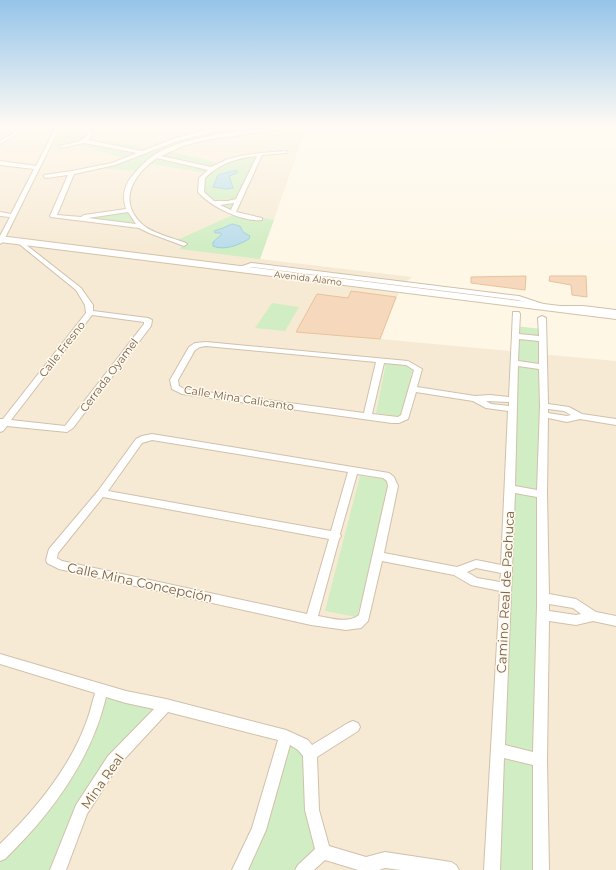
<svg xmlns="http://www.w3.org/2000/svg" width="616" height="870" font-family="Montserrat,sans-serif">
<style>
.residential{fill:#f6ead4}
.green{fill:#d0edc3}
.water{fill:#b9ddea;stroke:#9eccdc}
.building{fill:#f6d9bc;stroke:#eac19b}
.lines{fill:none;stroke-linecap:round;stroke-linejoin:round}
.street-casing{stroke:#d1c0ab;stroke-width:2}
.secondary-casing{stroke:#d4c1a8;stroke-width:2}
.street{fill:#fff;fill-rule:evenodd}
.secondary{fill:#fff;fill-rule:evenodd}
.labels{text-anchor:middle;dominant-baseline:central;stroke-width:3;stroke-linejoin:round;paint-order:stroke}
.far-street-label{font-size:9px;fill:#7a5f48;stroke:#fffaee}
.street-label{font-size:11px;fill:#7a5f48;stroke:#fffaee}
.near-street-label{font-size:13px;fill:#7a5f48;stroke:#fffaee}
</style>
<rect width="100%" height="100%" fill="#fef7e6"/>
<path class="residential" d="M 0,127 L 616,127 L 616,130 L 306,128 L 260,259 L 412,277 L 402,285 L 380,339 L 616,361 L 616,870 L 0,870 Z"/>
<path class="green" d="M 62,127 L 78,127 L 90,135 L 87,139 L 153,148 L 168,142 L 232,127 L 295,127 C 253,130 209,135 170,151 L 222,164 L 235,159 L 260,154 L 233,212 L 215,205 L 201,192 L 206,173 L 146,163 L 138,171 L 97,168 L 128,159 L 77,144 L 52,148 Z
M 129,210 L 141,226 L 73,218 Z
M 237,213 L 274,220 L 260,259 L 180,249 L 183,244 L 175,241 Z
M 272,303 L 299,307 L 285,331 L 255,328 Z
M 515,326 L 542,329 L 541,870 L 492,870 Z
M 386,363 L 413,367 L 402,417 L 376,413 Z
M 360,476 L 389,480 L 374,555 L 357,617 L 325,611 Z
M 102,689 L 166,705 L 113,761 L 58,870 L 0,870 L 0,854 L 62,782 Z
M 287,739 L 306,752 L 318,847 L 300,870 L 240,870 Z"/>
<path class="water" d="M 237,170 L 237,173 L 229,176 L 233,188 L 225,189 L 213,187 L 218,175 Z
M 232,224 L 240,226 L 243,232 L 250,236 L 249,239 C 239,245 224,251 213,246 L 213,242 L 221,235 L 221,233 L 215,233 L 214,231 L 223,228 Z"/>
<path class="building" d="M 526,276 L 525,290 L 471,283 L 471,277 Z
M 550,276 L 586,276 L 587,297 L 572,295 L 571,285 L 549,281 Z
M 351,291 L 396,297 L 380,339 L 296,332 L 317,294 L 348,298 Z"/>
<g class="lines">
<defs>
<path id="street" d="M 25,127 L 30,127 L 0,144 L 0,141 Z
M 56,127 L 60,127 L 3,242 L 0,244 L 0,236 L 10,217 L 0,216 L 0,212 L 11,214 L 34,169 L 0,165 L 0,161 L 36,166 Z
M 76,127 L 82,127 L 91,131 L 92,135 L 88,140 L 142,151 L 176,138 L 202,131 L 224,127 L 234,127 L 180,140 L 115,165 L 74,174 L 57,215 L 81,217 L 84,215 L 126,209 C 122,196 124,185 133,175 C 139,167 147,160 154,155 C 184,135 262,127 297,127 L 205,140 L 183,146 L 161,156 L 211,167 L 228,159 L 240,156 L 260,153 L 287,151 L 287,153 L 285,153 L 262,155 L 236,212 L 262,218 L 262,220 C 242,222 211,207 198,192 L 199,178 L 208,170 L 157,158 C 134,174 116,201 143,225 C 154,234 173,238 186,243 L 187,244 L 184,246 L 149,233 L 139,228 L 51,217 L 50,216 L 68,175 L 46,178 L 44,177 L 44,175 L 72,171 L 112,163 L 137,153 L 84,143 L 60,148 L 60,146 L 80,141 L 88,135 L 87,133 ZM 257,156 L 236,199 L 228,201 L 214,201 L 204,192 L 205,178 C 219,164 237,158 257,156 ZM 234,203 L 231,210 L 220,205 ZM 128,212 L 136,224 L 88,218 Z
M 156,127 L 160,127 L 161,129 L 157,130 Z
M 20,240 L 81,288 L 93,305 L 93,311 L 148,318 L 152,320 L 151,326 L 73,428 L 67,432 L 7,426 L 3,431 L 0,432 L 0,419 L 3,419 L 86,313 L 85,305 L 76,290 L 18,243 L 17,242 ZM 92,315 L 144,322 L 144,324 L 65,426 L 11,420 Z
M 251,263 L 519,296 L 549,306 L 545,308 L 518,300 L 251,267 L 237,271 L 234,269 Z
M 561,306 L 583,306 L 616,310 L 616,314 L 583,310 L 564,310 L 560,308 Z
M 513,312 L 519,312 L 520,314 L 519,334 L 539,336 L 538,318 L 542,316 L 546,318 L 548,404 L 569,407 L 582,414 L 616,419 L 616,425 L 580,419 L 567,422 L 548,418 L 547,494 L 549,594 L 576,599 L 596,612 L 616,616 L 616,626 L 593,621 L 576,625 L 549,621 L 547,760 L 549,870 L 533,870 L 533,765 L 504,758 L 500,870 L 484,870 L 500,591 L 471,585 L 454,575 L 382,561 L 368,621 L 361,628 L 346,630 L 311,625 L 59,569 L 47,563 L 46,560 L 49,549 L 98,491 L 136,439 L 142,436 L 152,434 L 389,473 L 394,477 L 398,486 L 384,553 L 457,567 L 476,560 L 501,565 L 508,411 L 486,408 L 473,401 L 416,392 L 408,419 L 399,423 L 392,423 L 182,394 L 172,389 L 170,380 L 189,347 L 195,343 L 206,342 L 408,361 L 422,369 L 417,387 L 475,396 L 490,395 L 509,397 ZM 519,339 L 539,341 L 539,364 L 518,361 ZM 206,346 L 376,362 L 364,413 L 184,389 L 179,386 L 178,380 L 195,350 L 200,347 ZM 384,363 L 406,365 L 414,370 L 401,415 L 398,417 L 372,414 ZM 518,366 L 539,369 L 540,406 L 537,490 L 515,486 ZM 486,401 L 509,402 L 509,406 L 491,404 ZM 548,409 L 564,411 L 571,415 L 567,416 L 548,413 ZM 152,440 L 348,472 L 331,531 L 108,491 L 142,443 ZM 357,474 L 383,478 L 387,481 L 388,486 L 359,615 C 348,624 330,618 318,616 L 339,539 L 341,536 L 340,534 ZM 515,493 L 537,497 L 537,606 L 533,752 L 505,745 ZM 103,497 L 329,539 L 307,614 L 62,561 L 57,558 L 58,553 ZM 476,568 L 501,573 L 500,582 L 477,578 L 467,572 ZM 549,604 L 573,608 L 581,614 L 576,615 L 549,611 Z
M 0,654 L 126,691 L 166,699 L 286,730 L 308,740 L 312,745 L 348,723 L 353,721 L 358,723 L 360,727 L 358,731 L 317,757 L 319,810 L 329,846 L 366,857 L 385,852 L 451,862 L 456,865 L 459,870 L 401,870 L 385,868 L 379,870 L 358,870 L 325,860 L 314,870 L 295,870 L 298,865 L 315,849 L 305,810 L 303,756 L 298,750 L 290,745 L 266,830 L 248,870 L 232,870 L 252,828 L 278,740 L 168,712 L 118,766 L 87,814 L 66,870 L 50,870 L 76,805 L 108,756 L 154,709 L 126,703 L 106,697 C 91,761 51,814 5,859 L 0,861 L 0,844 C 35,810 69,769 86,723 C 90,713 92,703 95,693 L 0,664 Z"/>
<path id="secondary" d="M 0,236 L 616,313 L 616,319 L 0,242 Z"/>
</defs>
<use href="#street" class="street-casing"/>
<use href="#secondary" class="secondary-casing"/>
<use href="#street" class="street"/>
<use href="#secondary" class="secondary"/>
</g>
<linearGradient id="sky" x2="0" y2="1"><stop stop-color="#95c4e9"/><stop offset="0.51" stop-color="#fffbf4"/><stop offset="1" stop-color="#fffbf4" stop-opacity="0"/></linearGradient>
<rect width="616" height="249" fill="url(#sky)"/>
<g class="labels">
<g class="far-street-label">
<text transform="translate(308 278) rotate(7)">Avenida Álamo</text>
</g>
<g class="street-label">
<text transform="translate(62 349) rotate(-52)">Calle Fresno</text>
<text transform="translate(109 375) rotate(-53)">Cerrada Oyamel</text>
<text transform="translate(239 398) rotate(9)">Calle Mina Calicanto</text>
</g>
<g class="near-street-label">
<text transform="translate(140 582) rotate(12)">Calle Mina Concepción</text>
<text transform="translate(505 592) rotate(-87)">Camino Real de Pachuca</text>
<text transform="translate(102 781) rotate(-55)">Mina Real</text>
</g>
</g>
</svg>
